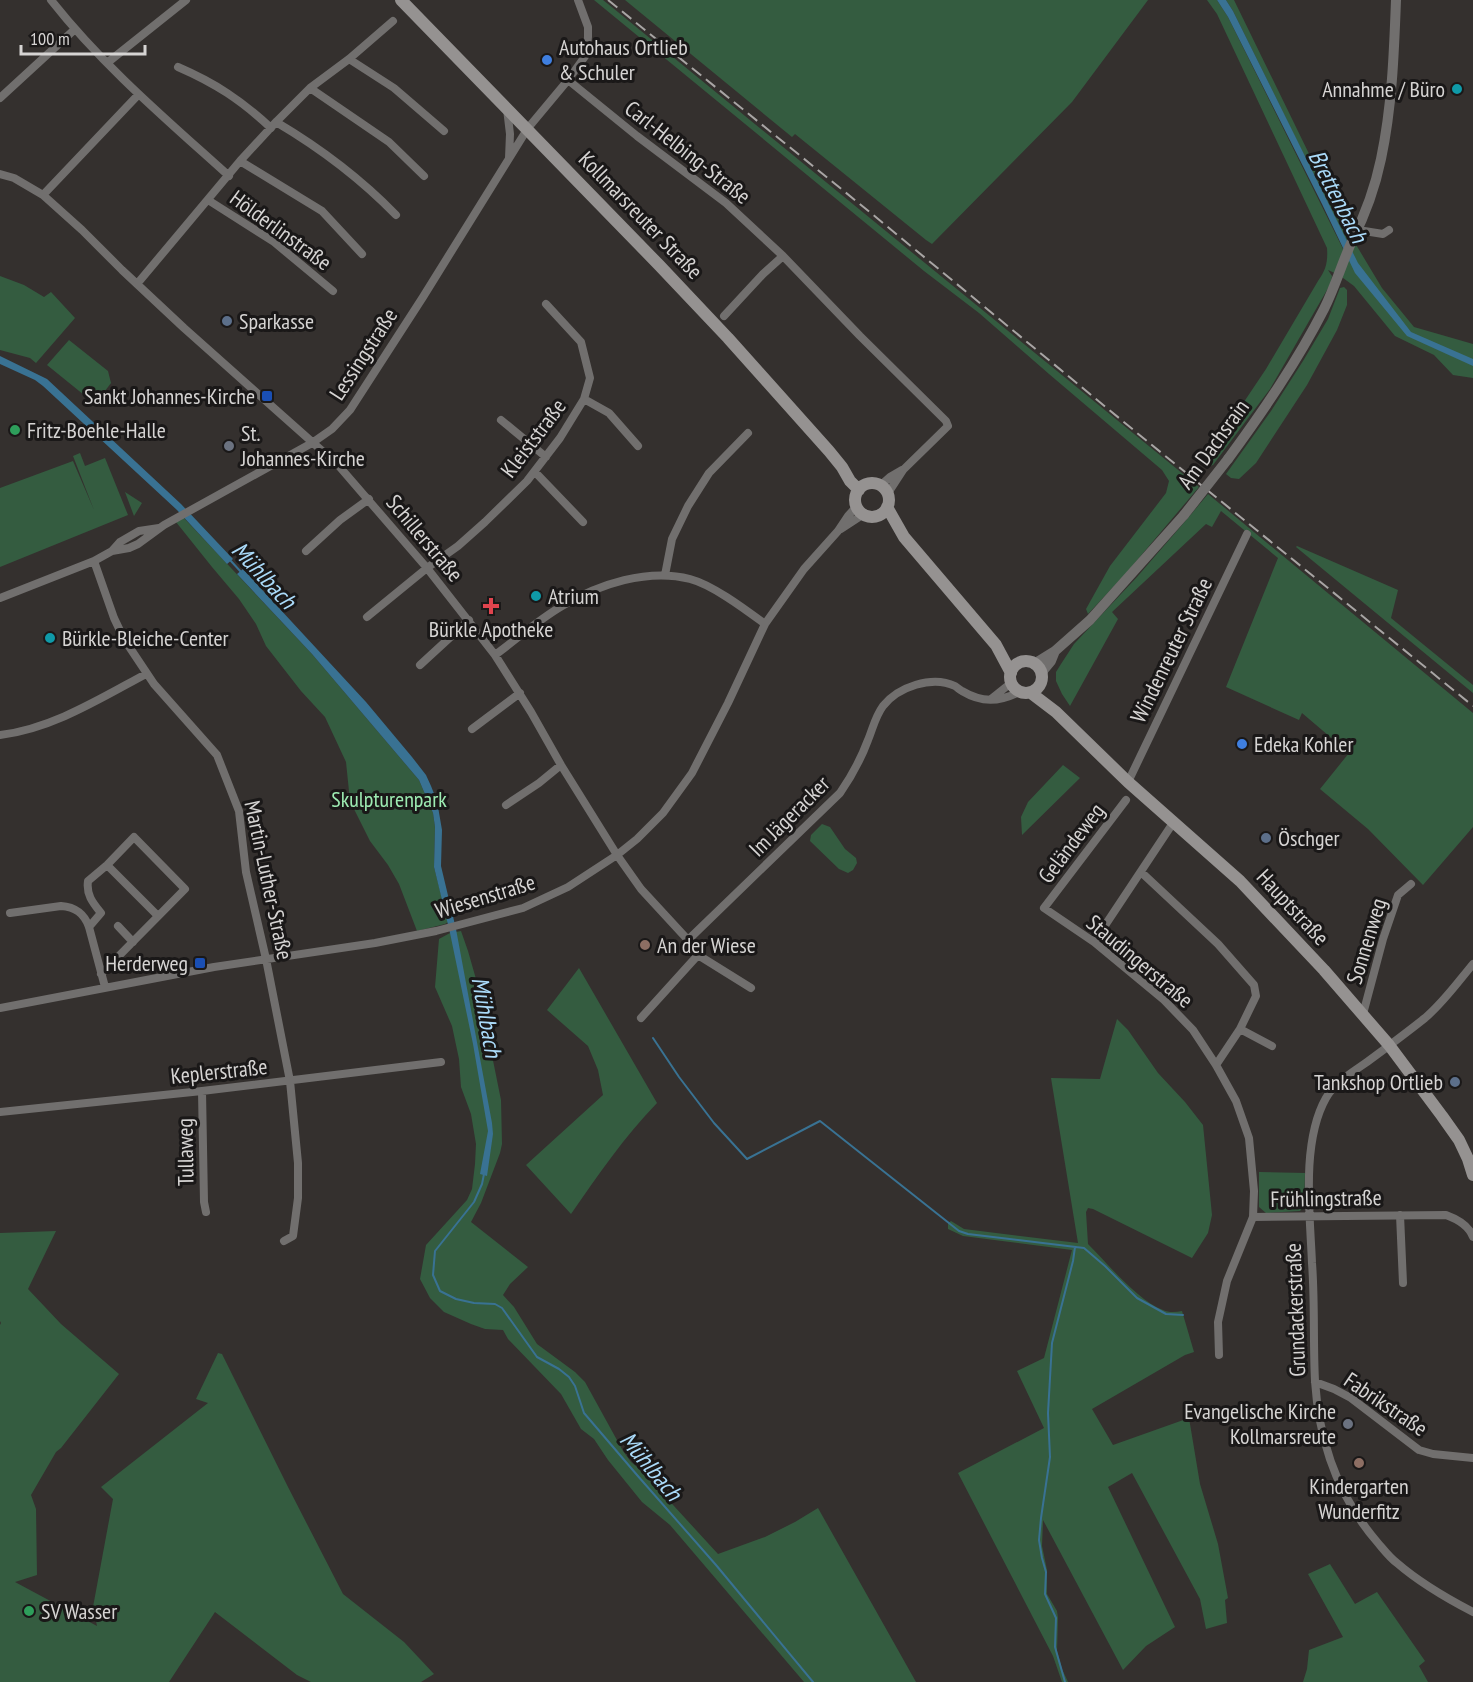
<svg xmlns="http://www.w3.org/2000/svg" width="1473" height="1682" font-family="'PT Sans Narrow',sans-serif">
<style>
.green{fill:#345c40}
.water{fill:#397293}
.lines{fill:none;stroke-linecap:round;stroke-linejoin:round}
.stream{stroke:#397293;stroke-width:2}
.minor{stroke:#716f6e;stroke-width:8}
.tertiary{stroke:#716f6e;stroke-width:10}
.secondary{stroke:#959291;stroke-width:12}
.rail{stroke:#a8a5a4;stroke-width:2;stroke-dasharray:12 6;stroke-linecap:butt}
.tertiary-bridge{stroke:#716f6e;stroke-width:10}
.shop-dot{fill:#3f7fe0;stroke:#1a1818;stroke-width:2}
.culture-dot{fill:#0f9aa8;stroke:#1a1818;stroke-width:2}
.service-dot{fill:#5c6f8a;stroke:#1a1818;stroke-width:2}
.transit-dot{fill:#1a4fb4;stroke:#1a1818;stroke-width:2}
.leisure-dot{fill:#2e9e5b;stroke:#1a1818;stroke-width:2}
.worship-dot{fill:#6b7280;stroke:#1a1818;stroke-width:2}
.health-dot{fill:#e0444e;stroke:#1a1818;stroke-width:2}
.education-dot{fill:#8d6e63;stroke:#1a1818;stroke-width:2}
.labels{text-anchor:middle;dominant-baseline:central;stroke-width:6;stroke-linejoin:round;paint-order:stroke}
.poi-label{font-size:22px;fill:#d6d4d3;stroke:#1a1818;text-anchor:start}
.street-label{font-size:22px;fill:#d6d4d3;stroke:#1a1818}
.park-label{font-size:22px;fill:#9debb2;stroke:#1a1818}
.water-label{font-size:24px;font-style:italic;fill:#aadaf9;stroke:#1a1818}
</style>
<rect width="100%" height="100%" fill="#34302e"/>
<path class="green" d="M 594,0 L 603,0 L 613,8 L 1199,487 L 1127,572 L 1088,614 L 1086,609 L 1110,566 L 1166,493 L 1169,481 L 1162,470 L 1049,374 L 979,313 L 924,271 Z
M 625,0 L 1148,0 L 1072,102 L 932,244 L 926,240 L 795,134 L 792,137 Z
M 1207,0 L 1217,0 L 1228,17 L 1346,255 L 1350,248 L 1233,11 L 1226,0 L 1234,0 L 1352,242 L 1355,243 L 1382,288 L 1414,327 L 1473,344 L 1473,378 L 1453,375 L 1434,355 L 1395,336 L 1354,286 L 1339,275 L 1328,270 L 1332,276 L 1331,283 L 1270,389 L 1213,465 L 1210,466 L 1203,463 L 1266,369 L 1318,281 C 1326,270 1328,262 1327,248 L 1217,14 Z
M 0,276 L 24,285 L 44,297 L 51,292 L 75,318 L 36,363 L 30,358 L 0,350 Z
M 1344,287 L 1347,290 L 1347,305 L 1337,330 L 1307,385 L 1256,463 L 1239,479 L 1231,478 L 1226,474 L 1271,411 L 1303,361 L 1328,319 L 1340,288 Z
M 69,340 L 108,371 L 111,383 L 99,399 L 89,399 L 47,365 Z
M 80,453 L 85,466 L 105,458 L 128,515 L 0,567 L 0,488 L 73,461 L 94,510 L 73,456 Z
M 125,492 L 142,503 L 134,516 Z
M 1208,494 L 1473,713 L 1473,827 L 1423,885 L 1368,829 L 1320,789 L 1349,753 L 1302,713 L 1299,720 L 1226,687 L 1278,558 L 1221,511 L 1212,527 L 1206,524 L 1112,612 L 1118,619 L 1070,706 L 1062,694 L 1056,681 L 1056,672 L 1061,664 L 1074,644 L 1137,577 L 1188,518 Z
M 183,517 L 312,654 L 419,780 L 433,813 L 435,827 L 434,867 L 448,922 L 445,924 L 417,931 L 399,884 L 388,865 L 370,841 L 350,801 L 346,762 L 325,717 L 301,691 L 266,646 L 256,624 L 239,599 L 212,567 L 176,522 Z
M 1297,546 L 1398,590 L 1391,618 L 1473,685 L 1473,693 L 1296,547 Z
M 1063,765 L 1080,778 L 1022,835 L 1021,817 L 1028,802 Z
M 822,824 L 830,827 L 845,849 L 856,858 L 857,863 L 853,870 L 848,873 L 839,869 L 810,841 L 811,835 Z
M 461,931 L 468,951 L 478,986 L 501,1100 L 502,1144 L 500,1153 L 481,1203 L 471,1222 L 528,1267 L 510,1284 L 503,1295 L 514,1307 L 537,1344 L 575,1372 L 585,1382 L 623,1451 L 631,1462 L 641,1470 L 718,1554 L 765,1537 L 795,1522 L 818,1508 L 916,1682 L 804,1682 L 670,1525 L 642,1502 L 608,1460 L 594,1439 L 581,1429 L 561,1394 L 508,1339 L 503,1330 L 485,1329 L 471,1324 L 444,1312 L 430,1298 L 420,1279 L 426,1245 L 467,1200 L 472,1189 L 475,1164 L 476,1144 L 471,1114 L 461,1087 L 459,1059 L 452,1026 L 435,987 L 439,939 L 450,933 Z
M 579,968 L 657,1103 C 624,1137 598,1175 571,1214 L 526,1165 L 603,1095 L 598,1070 L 588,1046 L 547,1010 Z
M 1117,1019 L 1128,1030 L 1158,1073 L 1185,1102 L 1203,1125 L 1212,1215 L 1208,1233 L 1192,1258 L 1093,1209 L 1088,1208 L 1086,1212 L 1088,1244 C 1108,1264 1137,1300 1163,1310 C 1169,1313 1176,1312 1182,1311 L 1194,1352 L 1185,1355 L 1092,1409 L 1113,1445 L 1189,1418 L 1200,1484 L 1218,1544 L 1228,1598 L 1225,1600 L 1227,1623 L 1206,1629 L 1200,1599 L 1132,1473 L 1108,1487 L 1175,1627 L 1146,1646 L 1123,1670 L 1043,1520 L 1042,1546 L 1047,1570 L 1047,1594 L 1057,1611 L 1058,1618 L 1057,1651 L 1062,1669 L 1068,1682 L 1062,1682 L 1053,1656 L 958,1473 L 1044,1428 L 1017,1371 L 1044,1358 L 1072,1250 L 963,1236 L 948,1229 L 948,1223 L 951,1221 L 964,1229 L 1078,1243 L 1051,1078 L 1100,1079 Z
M 1259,1172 L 1305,1173 L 1304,1206 L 1300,1211 L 1266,1213 L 1259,1207 Z
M 56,1231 L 28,1289 L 61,1324 L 119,1374 L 61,1448 L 56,1452 L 31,1495 L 36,1509 L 37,1575 L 15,1582 L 97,1626 L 93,1607 L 113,1499 L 101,1487 L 208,1403 L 196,1399 L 218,1353 L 222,1354 L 288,1487 L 343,1594 L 404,1642 L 434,1674 L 421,1682 L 311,1682 L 297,1675 L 215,1612 L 169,1682 L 0,1682 L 0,1325 L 1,1323 L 0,1321 L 0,1233 Z
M 1330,1564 L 1355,1604 L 1377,1592 L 1425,1661 L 1419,1666 L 1428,1682 L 1303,1682 L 1307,1669 L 1309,1650 L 1343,1637 L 1308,1574 Z"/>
<path class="water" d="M 1217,0 L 1226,0 L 1233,11 L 1358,263 L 1411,332 L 1473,359 L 1473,366 L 1407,336 L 1355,273 L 1322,204 L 1228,17 Z
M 0,356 L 47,379 L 181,504 L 233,559 L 227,564 L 177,510 L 43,386 L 35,380 L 0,364 Z
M 243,569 L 366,702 L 412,757 L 426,775 L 431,786 L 437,801 L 442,830 L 441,866 L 456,929 L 492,1123 L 493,1134 L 487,1176 L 480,1174 L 488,1131 L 473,1044 L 450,933 L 434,867 L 435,827 L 433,813 L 419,780 L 312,654 L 237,574 Z"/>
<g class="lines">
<path class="stream" d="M 230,560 L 242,573
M 653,1038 L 679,1077 L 714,1123 L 747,1159 L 820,1121 L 959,1231 L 968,1234 L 1084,1248 L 1105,1266 L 1137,1298 L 1166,1314 L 1183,1315
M 484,1174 L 482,1184 L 474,1202 L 435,1251 L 433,1275 L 440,1291 L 456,1299 L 474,1303 L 495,1304 L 502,1308 L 537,1357 L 559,1369 L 569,1377 L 575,1386 L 584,1413 L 637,1475 L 716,1565 L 813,1682
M 1065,1682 L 1055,1647 L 1056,1618 L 1045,1594 L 1046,1572 L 1042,1558 L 1039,1540 L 1041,1518 L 1050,1457 L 1048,1413 L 1052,1343 L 1073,1261 L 1075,1247"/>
<path class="minor" d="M 51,0 C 103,66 167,120 229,176
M 349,59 L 394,88 L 444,131
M 107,63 L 186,0
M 178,67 C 215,83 241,100 271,128
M 568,80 L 637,136 L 726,203 L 783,256 L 860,336 L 946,421 L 948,426 L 903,470 L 888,493
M 310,88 L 389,142 L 424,176
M 0,98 L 74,30
M 507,109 L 510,134 L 509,158
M 276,122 C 320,148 360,178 396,215
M 240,161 L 322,211 L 362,254
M 0,174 L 14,178 L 43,195 L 82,230 L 122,270 L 184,328 L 338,465 L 427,568 L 495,655 L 531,712 L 561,765 L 617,855 L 641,889 L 688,940 L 698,955 L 751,988
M 43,195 L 138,95
M 208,200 L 274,242 L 333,291
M 1358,230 L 1383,234 L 1389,230
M 137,284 L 240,161 L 276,122 L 310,88 L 349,59 L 393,21
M 724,316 L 763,274 L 783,256
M 584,399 L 609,413 L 638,446
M 501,420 L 546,457
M 535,472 L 583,522
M 881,485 L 890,477 L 902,470
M 841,529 L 864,514
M 112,551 L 129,548 L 138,544 L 164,525 L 312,443 L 332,429 L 350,410 L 423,297 L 528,128 L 568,80 L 586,55 L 588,37 L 588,27 L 578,0
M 306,551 L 340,520 L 369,499
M 94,561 L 114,618 L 124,639 L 154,684 L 217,755 L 239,811 L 246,872 L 266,959 L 290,1081 L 298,1163 L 298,1198 L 293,1236 L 284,1241
M 665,575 L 672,539 L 688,506 L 709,473 L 748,433
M 0,598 L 94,561 L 112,551 L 120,542 L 139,531 L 159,528
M 367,617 L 427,568 L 458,546 L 485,522 L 527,481 L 560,438 L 584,399 L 590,378 L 581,342 L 546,304
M 495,655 C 517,639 538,620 562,606 C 599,584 648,568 690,579 C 713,585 746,610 765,624
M 420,665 L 469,620
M 991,699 L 1011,683
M 472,729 L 520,693
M 0,735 C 52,729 101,698 146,674
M 1128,782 L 1247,534
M 1126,800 L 1044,908 L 1094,942 L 1164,1000 L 1193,1030 L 1216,1065 L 1236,1101 L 1249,1138 L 1254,1191 L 1253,1217 L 1227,1281 L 1218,1322 L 1219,1355
M 506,805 L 539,783 L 561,765
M 107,865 L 158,916
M 1141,872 L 1218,944 L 1254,985 L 1256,996 L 1240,1029 L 1216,1065
M 10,913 L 61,906 C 75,907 84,913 89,927 L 105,987
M 118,926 L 133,942
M 89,927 L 101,913 C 93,903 86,895 88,881 L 107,865 L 134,837 L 185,889 L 101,974
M 688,940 L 840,793 C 851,777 861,759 868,740 C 873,728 875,717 883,706 C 898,687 932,675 955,686 C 958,688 960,690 962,691 C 982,703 999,702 1019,692
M 1094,942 L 1173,823
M 1473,964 C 1458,982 1443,1003 1425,1018 C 1406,1033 1386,1048 1367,1062 C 1353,1072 1335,1082 1326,1098 C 1301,1142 1310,1214 1312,1263 C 1315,1303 1313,1342 1315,1381 C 1319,1442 1338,1497 1378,1543 C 1384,1550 1390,1558 1397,1563 C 1420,1583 1446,1598 1473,1612
M 0,1008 L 214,967 L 375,943 L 436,931 L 523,908 L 568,887 L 617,855 L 637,839 L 663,813 L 692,773 L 728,703 L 765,624 L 804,569 L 838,531 L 848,516 L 857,506
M 1363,1014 L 1383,939 L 1398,895 L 1411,884
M 641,1018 L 698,955
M 1240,1029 L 1272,1046
M 202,1091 L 204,1202 L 206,1212
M 0,1112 L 202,1091 L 441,1062
M 1400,1215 L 1403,1283
M 1253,1217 L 1446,1215 C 1457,1219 1469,1226 1473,1237
M 1315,1382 L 1334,1389 L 1351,1398 L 1419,1450 L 1433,1454 L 1473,1458"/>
<path class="tertiary" d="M 1228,459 C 1263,411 1297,362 1324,309 C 1335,287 1342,263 1352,241 C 1365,215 1375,188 1381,159 C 1392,107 1394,54 1396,0
M 1034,664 L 1055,651 L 1090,620 L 1184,515
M 1041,673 L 1051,661 L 1055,651"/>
<path class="secondary" d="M 401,0 L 659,265 L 728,338 L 829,451 L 842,467 L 850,481 L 859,490
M855 500a17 17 0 1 1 34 0a17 17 0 1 1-34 0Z
M 887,507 L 904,537 L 996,645 L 1011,673
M1010 677a16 16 0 1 1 32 0a16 16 0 1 1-32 0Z
M 1031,693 L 1056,712 L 1128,782 L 1240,881 L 1324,970 L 1389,1045 L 1442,1116 L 1459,1140 L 1468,1159 L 1473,1175"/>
<path class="rail" d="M 608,0 L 866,209 L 1142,437 L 1473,706"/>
<path class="tertiary-bridge" d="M 1184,515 L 1228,459"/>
</g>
<g class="shop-dot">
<circle cx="547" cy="60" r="6"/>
<circle cx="1242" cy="744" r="6"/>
</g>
<g class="culture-dot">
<circle cx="1457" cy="89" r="6"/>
<circle cx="536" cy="596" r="6"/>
<circle cx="50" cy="638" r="6"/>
</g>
<g class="service-dot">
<circle cx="227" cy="321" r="6"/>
<circle cx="1266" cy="838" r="6"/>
<circle cx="1455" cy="1082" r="6"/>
</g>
<g class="transit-dot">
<rect x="261" y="390" width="12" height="12" rx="3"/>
<rect x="194" y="957" width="12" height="12" rx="3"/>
</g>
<g class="leisure-dot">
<circle cx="15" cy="430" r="6"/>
<circle cx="29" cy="1611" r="6"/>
</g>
<g class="worship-dot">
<circle cx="229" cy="446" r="6"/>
<circle cx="1348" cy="1424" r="6"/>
</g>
<path class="health-dot" d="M488 597h6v6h6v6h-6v6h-6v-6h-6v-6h6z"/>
<g class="education-dot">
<circle cx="645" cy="945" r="6"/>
<circle cx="1359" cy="1463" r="6"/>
</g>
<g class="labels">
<g class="poi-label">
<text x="559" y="47">Autohaus Ortlieb<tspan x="559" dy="25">&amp; Schuler</tspan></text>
<text x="1445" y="89" text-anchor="end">Annahme / Büro</text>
<text x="239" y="321">Sparkasse</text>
<text x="255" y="396" text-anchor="end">Sankt Johannes-Kirche</text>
<text x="27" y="430">Fritz-Boehle-Halle</text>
<text x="241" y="433">St.<tspan x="241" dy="25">Johannes-Kirche</tspan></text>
<text x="548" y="596">Atrium</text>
<text x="491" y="629" text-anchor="middle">Bürkle Apotheke</text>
<text x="62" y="638">Bürkle-Bleiche-Center</text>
<text x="1254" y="744">Edeka Kohler</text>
<text x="1278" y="838">Öschger</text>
<text x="657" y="945">An der Wiese</text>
<text x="188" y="963" text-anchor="end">Herderweg</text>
<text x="1443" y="1082" text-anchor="end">Tankshop Ortlieb</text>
<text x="1336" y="1411" text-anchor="end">Evangelische Kirche<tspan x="1336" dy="25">Kollmarsreute</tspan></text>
<text x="1359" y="1486" text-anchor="middle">Kindergarten<tspan x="1359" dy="25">Wunderfitz</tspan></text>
<text x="41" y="1611">SV Wasser</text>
</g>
<g class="street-label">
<text transform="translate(688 152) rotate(38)">Carl-Helbing-Straße</text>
<text transform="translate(641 215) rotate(46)">Kollmarsreuter Straße</text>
<text transform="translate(281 230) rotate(36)">Hölderlinstraße</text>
<text transform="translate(363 354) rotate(-57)">Lessingstraße</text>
<text transform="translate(533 438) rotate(-53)">Kleiststraße</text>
<text transform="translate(1213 444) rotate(-54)">Am Dachsrain</text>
<text transform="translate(425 538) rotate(50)">Schillerstraße</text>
<text transform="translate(1171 650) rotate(-64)">Windenreuter Straße</text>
<text transform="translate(789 816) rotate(-45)">Im Jägeracker</text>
<text transform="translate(1071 843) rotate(-53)">Geländeweg</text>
<text transform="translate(269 880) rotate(78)">Martin-Luther-Straße</text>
<text transform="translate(485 896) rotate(-17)">Wiesenstraße</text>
<text transform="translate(1293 907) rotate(47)">Hauptstraße</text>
<text transform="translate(1366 941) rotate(-73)">Sonnenweg</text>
<text transform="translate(1140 961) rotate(40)">Staudingerstraße</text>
<text transform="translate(219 1071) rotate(-6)">Keplerstraße</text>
<text transform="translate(185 1152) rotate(-91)">Tullaweg</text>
<text transform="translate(1326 1198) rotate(-1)">Frühlingstraße</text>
<text transform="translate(1295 1310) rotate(-92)">Grundackerstraße</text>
<text transform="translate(1386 1404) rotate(34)">Fabrikstraße</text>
</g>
<g class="park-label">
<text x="389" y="799">Skulpturenpark</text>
</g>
<g class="water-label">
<text transform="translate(1338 196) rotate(63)">Brettenbach</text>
<text transform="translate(264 575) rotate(47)">Mühlbach</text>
<text transform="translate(487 1017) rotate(80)">Mühlbach</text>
<text transform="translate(651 1466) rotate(50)">Mühlbach</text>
</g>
</g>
<path d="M21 45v9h124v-9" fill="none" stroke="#d6d4d3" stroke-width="3"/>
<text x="30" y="45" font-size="18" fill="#d6d4d3" stroke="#1a1818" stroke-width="4.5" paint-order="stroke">100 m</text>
</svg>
